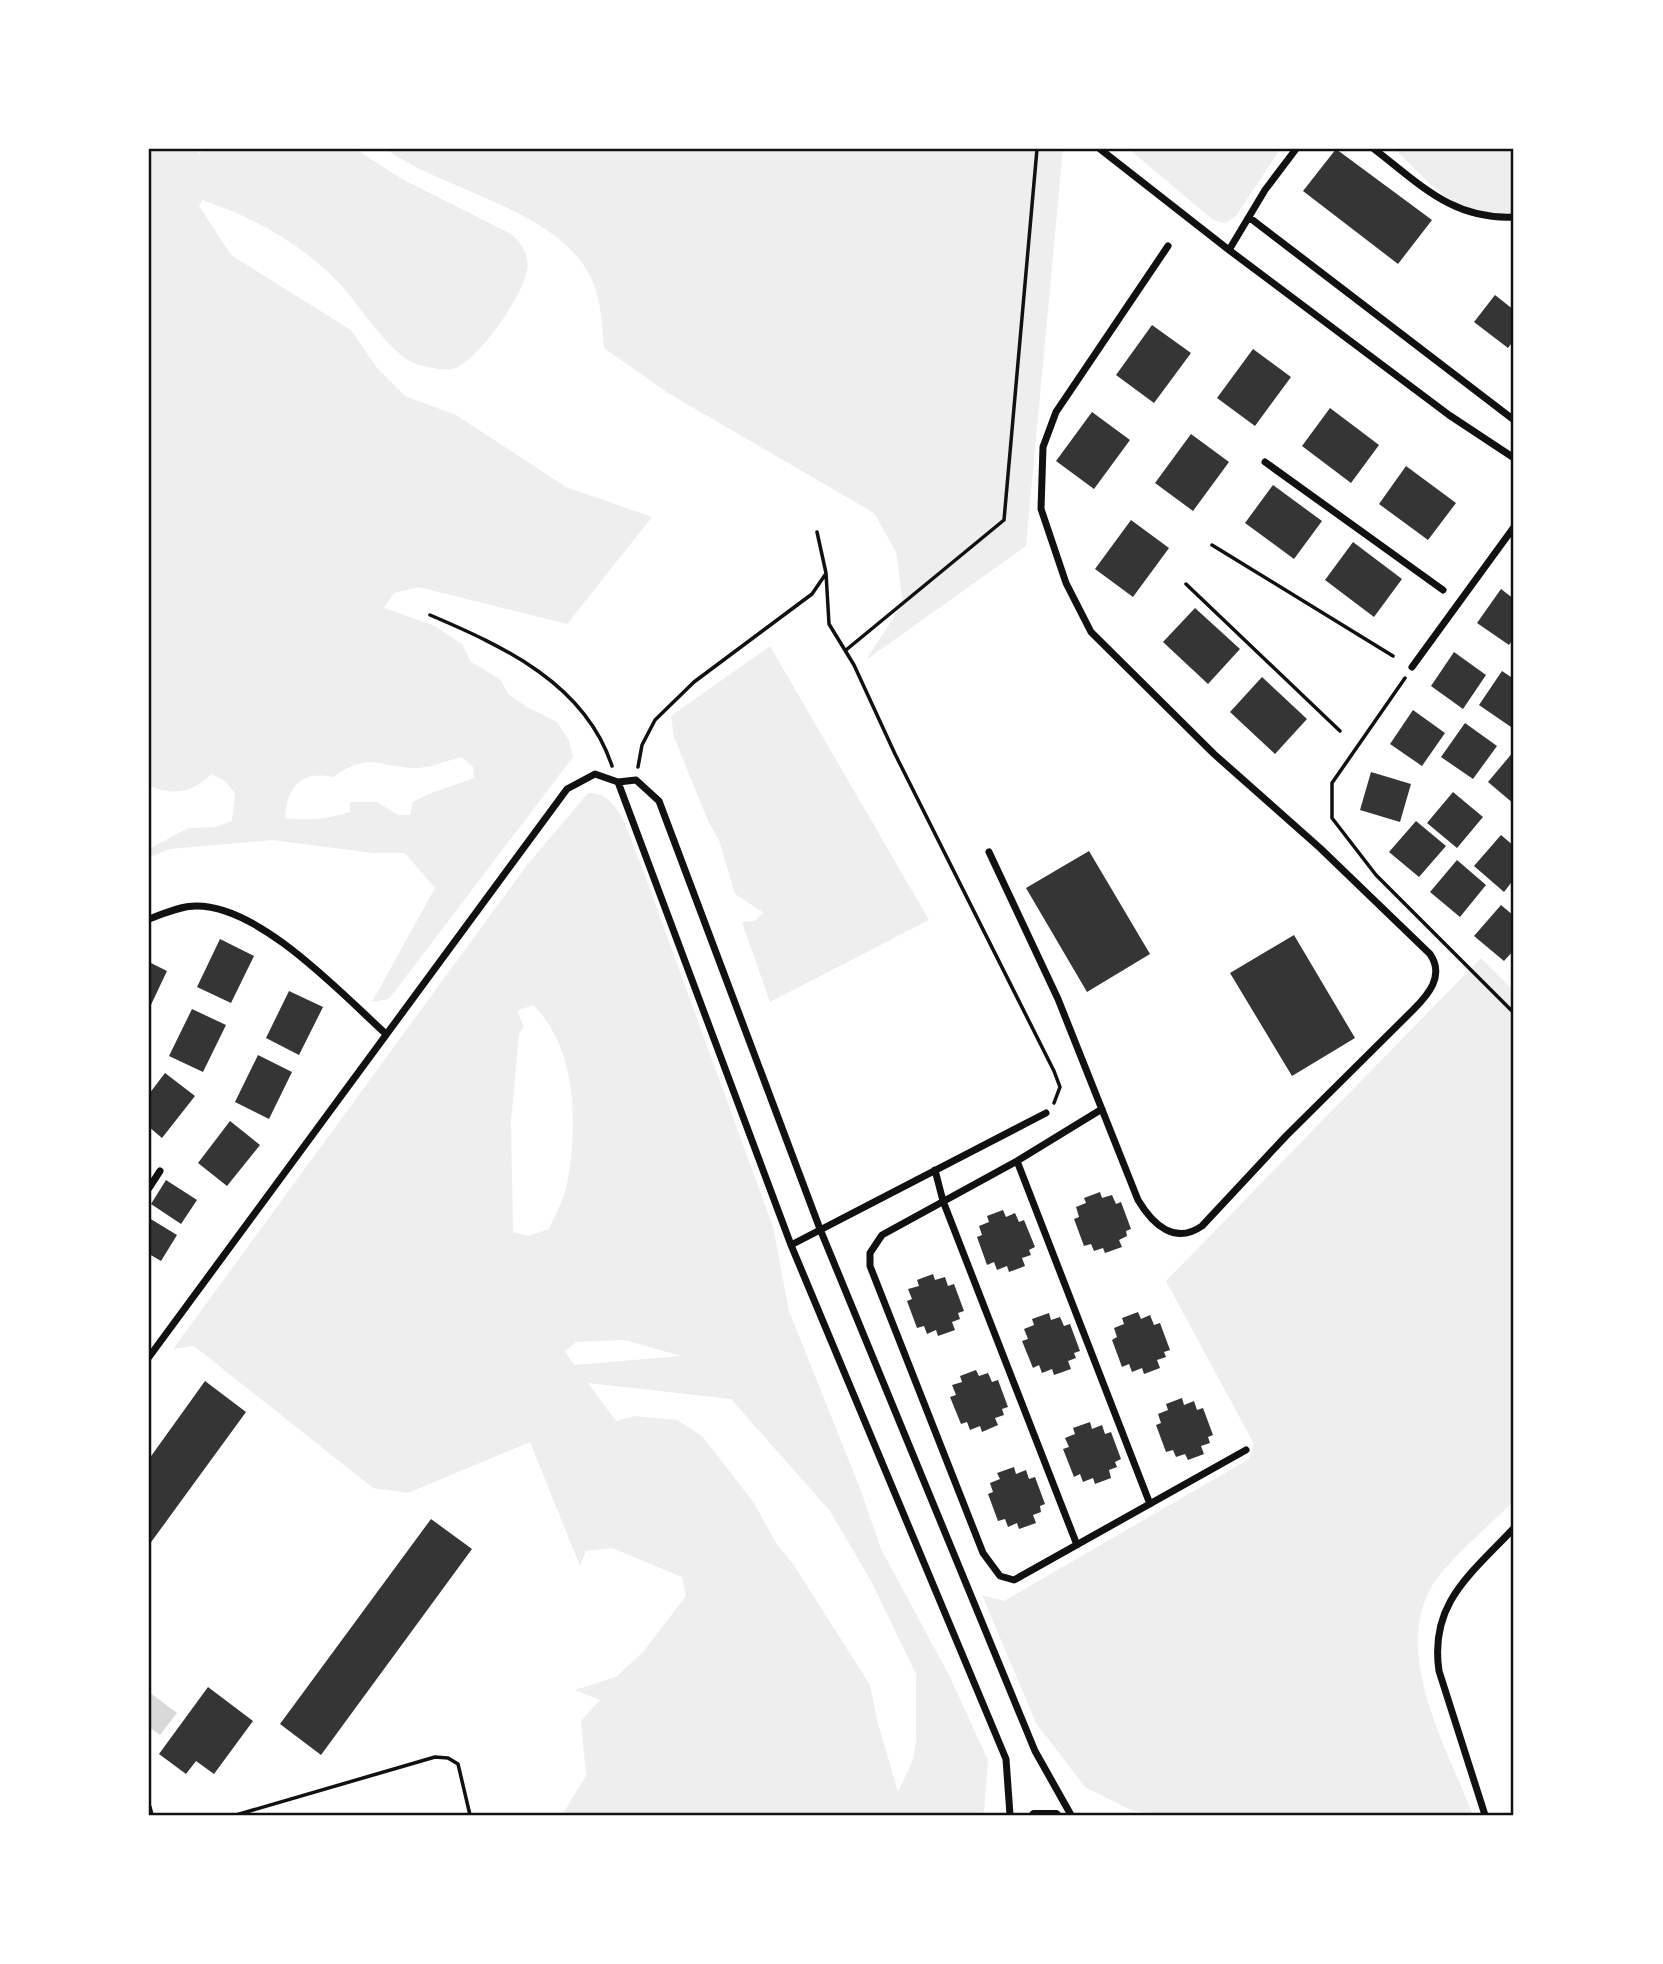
<svg xmlns="http://www.w3.org/2000/svg" width="1663" height="1964" font-family="'Archivo Narrow',sans-serif">
<style>
.green{fill:#eee;fill-rule:evenodd}
.water{fill:#d9d9d9}
.building{fill:#353535}
.lines{fill:none;stroke-linecap:round;stroke-linejoin:round}
.path{stroke:#111;stroke-width:3.5}
.service{stroke:#111;stroke-width:3.5}
.minor{stroke:#111;stroke-width:7}
.tertiary{stroke:#111;stroke-width:10}
.neatline{fill:none;stroke:#111;stroke-width:2.5}
</style>
<rect width="100%" height="100%" fill="#fff"/>
<path class="green" d="M 149,149 L 199,149 L 199,154 L 204,149 L 355,149 L 402,179 L 511,234 C 522,243 530,257 527,271 C 521,298 480,358 455,368 C 445,372 428,367 419,365 C 390,356 361,307 341,285 C 302,244 256,218 202,200 L 199,206 L 231,255 L 351,330 L 377,368 L 405,396 L 456,415 L 566,487 L 652,517 L 567,624 L 418,587 L 394,593 L 384,608 L 435,626 L 462,644 L 471,662 L 500,679 L 508,694 L 527,707 L 557,722 L 569,741 L 573,757 L 389,999 L 372,1002 L 435,888 L 405,853 L 373,853 L 273,840 L 169,849 L 149,858 L 149,849 L 188,828 L 216,827 L 232,821 L 235,793 L 225,781 L 212,774 C 190,793 177,796 149,786 ZM 462,757 L 473,767 L 474,778 C 454,786 431,791 413,802 L 410,815 L 398,815 L 377,802 L 350,802 L 350,812 C 328,819 307,821 285,818 C 287,787 301,770 333,777 C 370,752 375,766 413,768 C 428,769 447,760 462,757 Z
M 386,149 L 1063,149 L 1026,546 L 866,660 L 903,603 L 896,552 L 874,513 L 668,393 L 604,348 C 602,331 602,311 597,294 C 575,211 447,194 386,149 Z
M 1129,149 L 1280,149 L 1236,216 L 1226,223 L 1213,220 Z
M 1395,149 L 1514,149 L 1514,213 C 1456,220 1432,185 1395,149 Z
M 770,646 L 929,920 L 770,1002 L 742,922 L 754,921 L 764,913 L 735,894 L 719,840 L 708,821 L 674,737 L 671,716 Z
M 588,793 C 620,791 630,839 640,862 L 773,1227 L 789,1311 L 861,1491 L 881,1549 L 950,1677 L 988,1760 L 984,1812 L 981,1815 L 562,1815 L 586,1776 L 581,1721 L 600,1700 L 575,1690 L 616,1677 L 643,1652 L 686,1596 L 682,1577 L 612,1548 L 586,1551 L 580,1566 L 530,1442 L 408,1493 L 373,1488 L 194,1346 L 173,1349 L 527,865 ZM 533,1005 C 576,1047 578,1121 568,1178 C 566,1196 556,1213 549,1229 L 528,1236 L 513,1232 L 511,1121 L 519,1034 L 524,1026 L 517,1011 ZM 625,1340 L 681,1356 L 574,1365 L 565,1351 L 576,1342 ZM 588,1383 L 731,1399 L 830,1511 L 871,1581 L 916,1674 L 916,1740 L 913,1760 L 898,1792 L 877,1720 L 870,1685 L 793,1564 L 776,1543 L 754,1503 L 702,1436 L 677,1420 L 634,1416 L 616,1421 Z
M 1481,958 L 1514,991 L 1514,1501 C 1493,1522 1446,1562 1432,1586 C 1392,1654 1447,1748 1473,1815 L 1172,1815 L 1133,1811 L 1085,1787 L 1036,1723 L 982,1595 L 1004,1601 L 1249,1459 L 1254,1444 L 1166,1281 Z"/>
<path class="water" d="M 149,1692 L 177,1713 L 160,1735 L 149,1727 Z"/>
<path class="building" d="M 1336,149 L 1432,220 L 1398,264 L 1303,191 Z
M 1495,295 L 1514,310 L 1514,340 L 1508,348 L 1474,322 Z
M 1152,325 L 1191,353 L 1154,403 L 1116,375 Z
M 1253,349 L 1291,377 L 1255,426 L 1217,398 Z
M 1330,408 L 1379,445 L 1351,483 L 1302,446 Z
M 1092,412 L 1130,440 L 1094,489 L 1056,461 Z
M 1191,434 L 1229,462 L 1193,511 L 1155,483 Z
M 1406,466 L 1456,503 L 1428,540 L 1379,504 Z
M 1273,485 L 1322,521 L 1294,559 L 1245,523 Z
M 1131,520 L 1169,548 L 1133,597 L 1095,569 Z
M 1353,542 L 1402,579 L 1374,617 L 1325,580 Z
M 1501,589 L 1514,599 L 1514,638 L 1509,645 L 1477,623 Z
M 1195,608 L 1240,649 L 1208,684 L 1163,642 Z
M 1454,652 L 1486,675 L 1463,709 L 1431,686 Z
M 1502,671 L 1514,679 L 1514,722 L 1511,727 L 1479,705 Z
M 1262,677 L 1307,719 L 1275,754 L 1230,712 Z
M 1413,710 L 1445,733 L 1422,766 L 1390,744 Z
M 1465,723 L 1497,746 L 1473,779 L 1441,757 Z
M 1514,751 L 1514,804 L 1488,782 Z
M 1371,772 L 1411,784 L 1400,822 L 1360,810 Z
M 1453,792 L 1483,817 L 1457,848 L 1427,823 Z
M 1416,821 L 1446,846 L 1419,877 L 1389,852 Z
M 1501,835 L 1514,846 L 1514,879 L 1504,892 L 1474,866 Z
M 1089,851 L 1150,954 L 1087,992 L 1026,888 Z
M 1457,860 L 1486,885 L 1460,917 L 1430,892 Z
M 1501,905 L 1514,916 L 1514,950 L 1504,961 L 1474,936 Z
M 1294,935 L 1355,1038 L 1292,1076 L 1230,973 Z
M 220,939 L 254,956 L 231,1003 L 197,987 Z
M 149,962 L 167,971 L 149,1009 Z
M 289,991 L 323,1007 L 299,1055 L 266,1038 Z
M 192,1009 L 226,1025 L 203,1072 L 169,1056 Z
M 258,1055 L 292,1072 L 269,1119 L 235,1102 Z
M 165,1073 L 195,1096 L 162,1138 L 149,1127 L 149,1094 Z
M 230,1121 L 260,1145 L 227,1186 L 198,1163 Z
M 166,1180 L 197,1200 L 181,1224 L 151,1204 Z
M 1100,1192 L 1102,1198 L 1112,1195 L 1116,1204 L 1121,1202 L 1131,1229 L 1126,1231 L 1127,1236 L 1119,1240 L 1122,1247 L 1105,1253 L 1103,1248 L 1094,1251 L 1091,1244 L 1084,1246 L 1074,1219 L 1079,1217 L 1076,1207 L 1086,1203 L 1084,1198 Z
M 1003,1210 L 1006,1217 L 1015,1213 L 1019,1222 L 1024,1220 L 1035,1247 L 1029,1250 L 1031,1255 L 1022,1258 L 1025,1266 L 1009,1272 L 1007,1266 L 997,1270 L 994,1262 L 987,1265 L 977,1237 L 982,1235 L 979,1226 L 989,1222 L 987,1216 Z
M 149,1218 L 177,1235 L 161,1261 L 149,1254 Z
M 933,1274 L 935,1280 L 945,1277 L 948,1286 L 954,1284 L 964,1311 L 958,1313 L 960,1319 L 952,1322 L 955,1330 L 938,1336 L 936,1330 L 927,1334 L 924,1326 L 917,1328 L 907,1301 L 912,1299 L 908,1289 L 919,1286 L 917,1280 Z
M 1138,1312 L 1141,1319 L 1150,1315 L 1154,1325 L 1160,1323 L 1170,1350 L 1164,1352 L 1166,1357 L 1157,1360 L 1160,1368 L 1144,1374 L 1142,1368 L 1132,1372 L 1129,1364 L 1122,1367 L 1112,1340 L 1117,1337 L 1114,1328 L 1124,1324 L 1122,1318 Z
M 1049,1313 L 1051,1320 L 1060,1317 L 1064,1326 L 1070,1324 L 1080,1351 L 1074,1353 L 1076,1358 L 1068,1361 L 1071,1369 L 1054,1375 L 1052,1369 L 1042,1373 L 1039,1365 L 1033,1368 L 1022,1341 L 1028,1339 L 1024,1329 L 1034,1325 L 1032,1319 Z
M 976,1370 L 979,1376 L 988,1373 L 992,1382 L 998,1380 L 1008,1407 L 1002,1409 L 1004,1415 L 995,1418 L 998,1425 L 982,1432 L 980,1426 L 970,1430 L 967,1422 L 961,1424 L 950,1397 L 956,1395 L 952,1385 L 962,1382 L 960,1376 Z
M 205,1381 L 246,1412 L 149,1545 L 149,1459 Z
M 1182,1398 L 1184,1405 L 1194,1401 L 1197,1410 L 1203,1408 L 1213,1435 L 1208,1437 L 1210,1443 L 1201,1446 L 1204,1454 L 1188,1460 L 1185,1454 L 1176,1457 L 1173,1450 L 1166,1452 L 1156,1425 L 1161,1423 L 1158,1414 L 1168,1410 L 1166,1404 Z
M 1090,1422 L 1092,1429 L 1102,1425 L 1105,1434 L 1111,1432 L 1121,1459 L 1115,1462 L 1117,1467 L 1109,1470 L 1111,1478 L 1095,1484 L 1093,1478 L 1083,1482 L 1080,1474 L 1074,1477 L 1063,1449 L 1069,1447 L 1065,1438 L 1075,1434 L 1073,1428 Z
M 1014,1467 L 1016,1474 L 1026,1470 L 1029,1479 L 1035,1477 L 1045,1504 L 1040,1506 L 1041,1512 L 1033,1515 L 1036,1523 L 1019,1529 L 1017,1523 L 1008,1527 L 1005,1519 L 998,1521 L 988,1494 L 993,1492 L 990,1483 L 1000,1479 L 997,1473 Z
M 431,1519 L 472,1549 L 321,1755 L 280,1724 Z
M 208,1687 L 253,1721 L 214,1774 L 196,1761 L 186,1774 L 159,1754 Z"/>
<g class="lines">
<path class="path" d="M 817,532 L 826,573 L 829,624 L 854,665 L 895,754 L 1054,1071 L 1060,1087 L 1054,1103
M 430,615 C 505,647 585,684 612,766
M 846,650 L 1004,520 L 1037,149
M 1405,678 L 1332,783 L 1332,818 L 1376,875 L 1514,1013
M 638,767 L 642,745 L 655,720 L 694,682 L 812,594 L 825,575
M 236,1815 L 435,1757 L 448,1758 L 458,1764 L 470,1815"/>
<path class="service" d="M 1212,545 L 1393,656
M 1186,584 L 1340,731
M 150,1807 L 152,1815"/>
<path class="minor" d="M 1100,149 L 1229,250 L 1449,415 L 1514,458
M 1374,149 C 1420,184 1452,220 1514,217
M 1250,218 L 1514,420
M 1229,250 L 1265,190 L 1296,149
M 1265,462 L 1443,590
M 1412,667 L 1514,527
M 618,782 L 636,780 L 659,801 L 820,1229 L 1035,1751 L 1071,1815
M 618,782 L 791,1245 L 1006,1759 L 1010,1815
M 989,852 L 1058,999 L 1138,1200 C 1153,1225 1175,1245 1202,1226 L 1286,1136 L 1413,1010 C 1428,995 1445,976 1430,954 L 1320,848 L 1214,754 L 1091,632 L 1066,583 L 1041,509 L 1043,447 L 1056,412 L 1168,246
M 149,919 C 163,914 180,906 196,906 C 259,905 341,993 386,1034
M 1102,1109 L 1017,1161 L 882,1235 L 870,1253 L 870,1266 L 983,1553 L 1000,1576 L 1014,1580 L 1246,1450
M 1017,1161 L 1150,1504
M 935,1170 L 943,1201 L 1077,1545
M 149,1188 L 160,1171
M 791,1245 L 1046,1113
M 149,1357 L 567,789 L 595,774 L 618,782
M 1485,1815 L 1439,1671 C 1429,1603 1471,1574 1514,1528"/>
<path class="tertiary" d="M 1034,1815 L 1056,1815"/>
</g>
<rect width="1663" height="1964" fill="none" stroke="#ffffff" stroke-width="301"/>
<rect x="150" y="150" width="1362" height="1664" class="neatline"/>
</svg>
